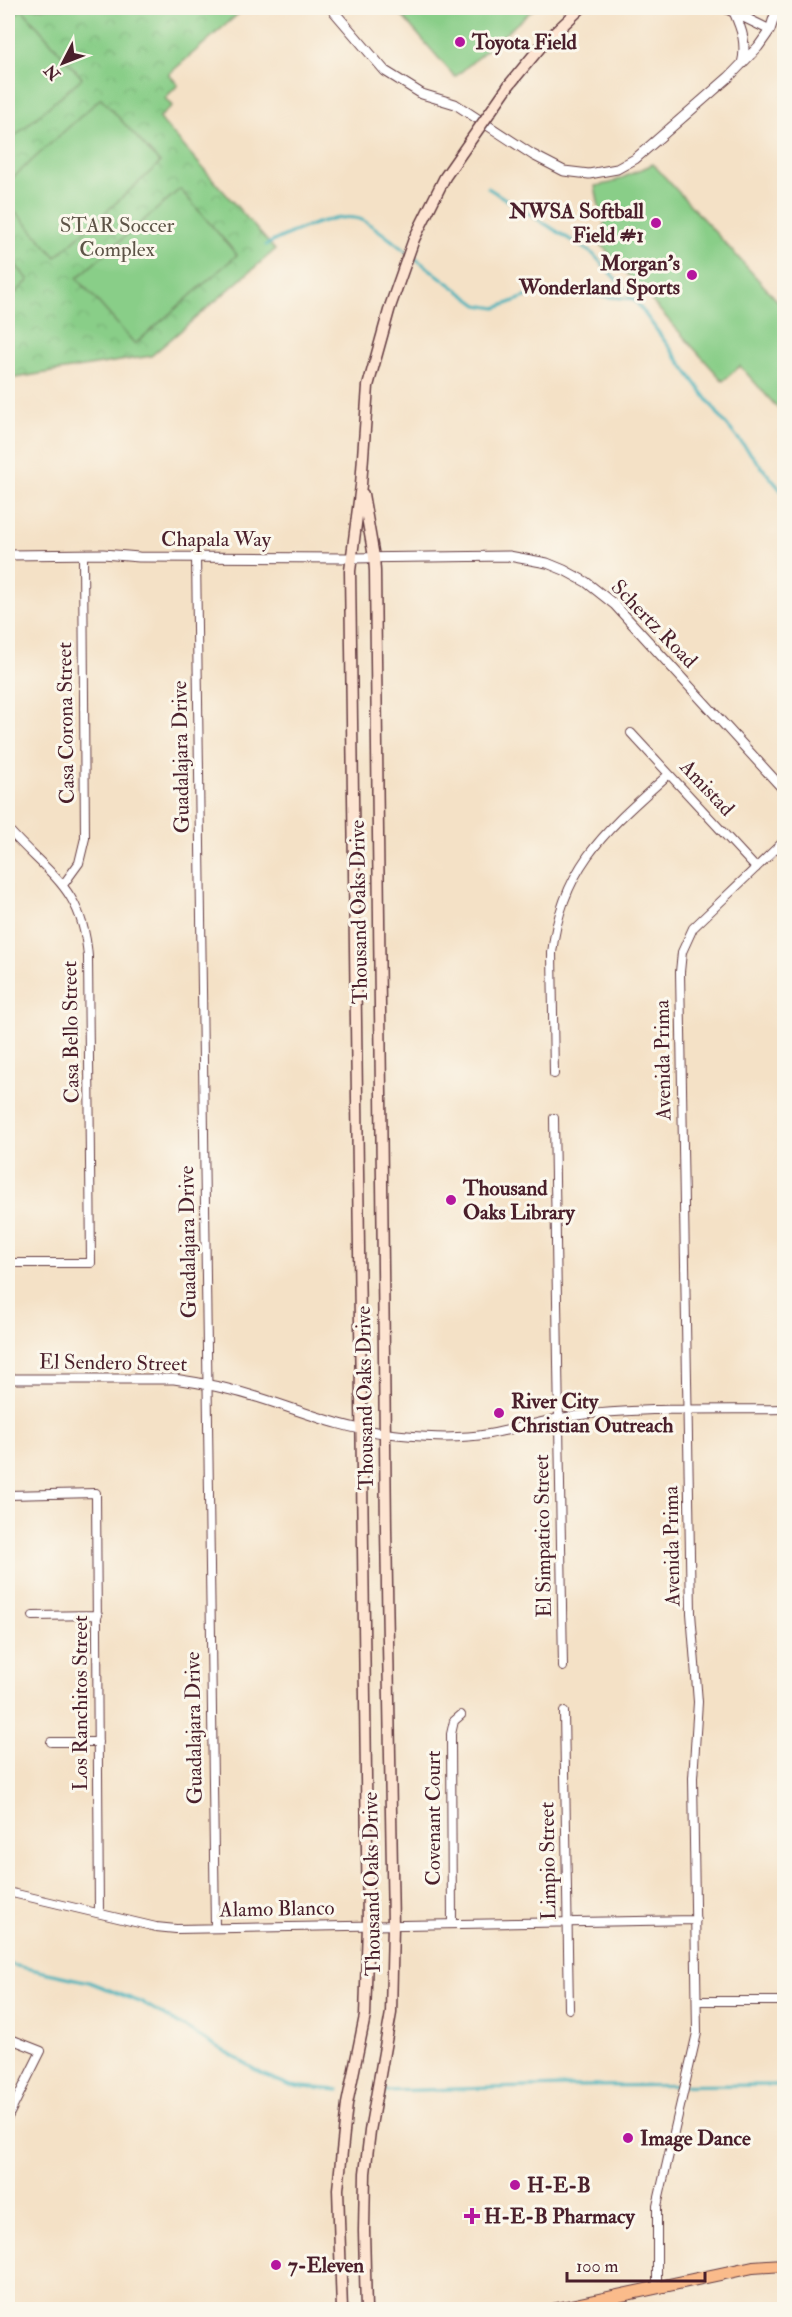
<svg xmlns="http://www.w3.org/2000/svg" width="792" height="2317" font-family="'IM FELL Double Pica',serif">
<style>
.park{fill:url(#park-crowns);stroke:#6a765a;stroke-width:1.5}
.pitch{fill:#89ce88;stroke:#6a765a;stroke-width:1.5}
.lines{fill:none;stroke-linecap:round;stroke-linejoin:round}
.stream{stroke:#41b0ba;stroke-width:3}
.minor-casing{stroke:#643c42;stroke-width:10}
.tertiary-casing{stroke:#643c42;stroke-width:11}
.secondary-casing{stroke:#643c42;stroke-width:13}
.primary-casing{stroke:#643c42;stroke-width:14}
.minor{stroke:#fff;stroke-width:8}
.tertiary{stroke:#fff;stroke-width:9}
.secondary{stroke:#fde4d1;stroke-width:10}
.primary{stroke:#fabb8b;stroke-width:12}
.secondary-bridge-casing{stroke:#643c42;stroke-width:13;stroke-linecap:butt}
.secondary-bridge{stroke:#fde4d1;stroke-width:10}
.poi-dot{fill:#b5179e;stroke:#fbf7ec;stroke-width:2}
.labels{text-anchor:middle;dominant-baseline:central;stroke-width:6;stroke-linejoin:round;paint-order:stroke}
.poi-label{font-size:21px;font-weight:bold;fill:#4a1f2b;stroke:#fbf7ec;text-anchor:start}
.park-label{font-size:21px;fill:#5d5447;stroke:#fbf7ec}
.street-label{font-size:21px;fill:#4a1f2b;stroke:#fbf7ec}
</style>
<defs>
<pattern id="park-crowns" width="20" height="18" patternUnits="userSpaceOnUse" patternTransform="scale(1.5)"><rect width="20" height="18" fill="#89ce88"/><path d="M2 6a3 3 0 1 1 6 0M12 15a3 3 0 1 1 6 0" fill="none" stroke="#78b076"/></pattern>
</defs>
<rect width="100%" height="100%" fill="#fbf7ec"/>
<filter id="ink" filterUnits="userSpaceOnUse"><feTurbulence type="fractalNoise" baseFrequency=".0167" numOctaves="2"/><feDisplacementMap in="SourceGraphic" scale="12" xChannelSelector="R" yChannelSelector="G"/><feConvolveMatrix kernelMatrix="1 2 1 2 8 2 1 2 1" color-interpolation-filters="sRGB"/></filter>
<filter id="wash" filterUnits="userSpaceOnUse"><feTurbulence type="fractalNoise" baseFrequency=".008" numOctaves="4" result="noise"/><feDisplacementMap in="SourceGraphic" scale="24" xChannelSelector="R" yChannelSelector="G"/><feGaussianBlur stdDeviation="1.35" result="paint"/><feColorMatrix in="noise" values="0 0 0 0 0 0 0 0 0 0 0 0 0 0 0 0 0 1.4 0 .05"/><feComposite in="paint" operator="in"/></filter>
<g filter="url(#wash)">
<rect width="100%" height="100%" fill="#f4e1c6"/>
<path class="park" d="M 8,8 L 245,8 L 169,74 L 178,85 L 165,98 L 172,106 L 159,118 L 275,250 L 151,356 L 8,379 Z"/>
<path class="pitch" d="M 395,8 L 535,8 L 455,77 Z
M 22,9 L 82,78 L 8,142 L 8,21 Z
M 101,98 L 160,163 L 56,257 L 8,203 L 8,182 Z
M 653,164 L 784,308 L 784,415 L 740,366 L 723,381 L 599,242 L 605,221 L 600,212 L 595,186 L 611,183 Z
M 180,189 L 237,255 L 135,344 L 77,278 Z
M 8,257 L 29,280 L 8,300 Z"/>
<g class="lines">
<path class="stream" d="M 488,188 L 593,254 L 634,299 L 721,418 L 784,494
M 266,245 C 287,234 341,208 364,221 C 379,229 393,242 407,252
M 412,256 L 478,305 L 496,308 L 541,291 L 634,299
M 8,1964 L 89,1982 L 145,2004 L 264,2075 L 291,2086 L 339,2090
M 385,2091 L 563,2086 L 784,2085"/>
</g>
</g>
<g filter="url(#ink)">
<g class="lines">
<defs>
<path id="minor" d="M 196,556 L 215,1928
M 631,733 L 756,868
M 8,829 C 49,875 83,888 88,957 L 91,1263 L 8,1263
M 63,885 L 79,863 L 85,838 L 83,555
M 554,1074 L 552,953 C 562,865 608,829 669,774
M 554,1118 L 563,1667
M 384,1433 C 419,1437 454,1440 489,1434 C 518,1429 546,1419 574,1416 C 643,1407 715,1410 784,1409
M 8,1495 L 96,1493 L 99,1913
M 33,1616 L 98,1615
M 564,1712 L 569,2009
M 51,1742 L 98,1742
M 8,1892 L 156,1927 L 176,1929 L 696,1920
M 452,1924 L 451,1734 L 454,1721 L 461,1715
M 697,2001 L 784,2001
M 8,2038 L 41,2051 L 8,2117
M 657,2287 L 657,2206 L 697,2033 L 693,1778 L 698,1702 L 691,1613 L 680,972 L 682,952 L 693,928 L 784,841"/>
<path id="tertiary" d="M 331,8 L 385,71 L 422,94 L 455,104 L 533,155 L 564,171 L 589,174 L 617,169 L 635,159 L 729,77 L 758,47 L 770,30 L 777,8
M 725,8 L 770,30
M 734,12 C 742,30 747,44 742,64
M 737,12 L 750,11 L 761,8
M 8,555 L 103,554 L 139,557 L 350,558 L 509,556 L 547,563 L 564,570 L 586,582 L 615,605 L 784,790
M 8,1379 L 174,1379 C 203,1383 232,1389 260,1398 C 302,1411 341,1428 384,1433"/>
<path id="secondary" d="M 509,85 L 543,44 L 581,8
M 363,494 L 374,557 L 375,571 L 386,1529 L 393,1926 L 391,2013 L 370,2131 L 365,2173 L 364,2231 L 366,2310
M 342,2310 L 338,2189 L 347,2104 L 365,2016 L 368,1925 L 350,571 L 361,485 L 368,386 L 390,307"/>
<path id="primary" d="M 552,2310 L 753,2267 L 784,2265"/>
</defs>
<use href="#minor" class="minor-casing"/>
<use href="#tertiary" class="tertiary-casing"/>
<use href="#secondary" class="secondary-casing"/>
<use href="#primary" class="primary-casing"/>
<use href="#minor" class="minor"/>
<use href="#tertiary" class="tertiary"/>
<use href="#secondary" class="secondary"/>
<use href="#primary" class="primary"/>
<defs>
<path id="secondary-bridge" d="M 390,307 L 414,239 L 445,177 L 509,85"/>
</defs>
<use href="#secondary-bridge" class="secondary-bridge-casing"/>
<use href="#secondary-bridge" class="secondary-bridge"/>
</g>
</g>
<g class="poi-dot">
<circle cx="460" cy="42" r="6"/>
<circle cx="656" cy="223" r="6"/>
<circle cx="692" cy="275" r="6"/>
<circle cx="451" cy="1200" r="6"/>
<circle cx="499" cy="1413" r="6"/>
<circle cx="628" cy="2138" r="6"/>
<circle cx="515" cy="2185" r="6"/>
<path d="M469 2207h6v6h6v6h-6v6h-6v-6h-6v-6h6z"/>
<circle cx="276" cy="2265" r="6"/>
</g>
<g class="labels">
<g class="poi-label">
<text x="472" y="42">Toyota Field</text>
<text x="644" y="211" text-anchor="end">NWSA Softball<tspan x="644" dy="24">Field #1</tspan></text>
<text x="680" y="263" text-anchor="end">Morgan’s<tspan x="680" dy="24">Wonderland Sports</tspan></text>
<text x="463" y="1188">Thousand<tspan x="463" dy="24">Oaks Library</tspan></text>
<text x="511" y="1401">River City<tspan x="511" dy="24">Christian Outreach</tspan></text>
<text x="640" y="2138">Image Dance</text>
<text x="527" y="2185">H-E-B</text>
<text x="484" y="2216">H-E-B Pharmacy</text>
<text x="288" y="2265">7-Eleven</text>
</g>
<g class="park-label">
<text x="117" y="225">STAR Soccer<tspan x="117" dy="24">Complex</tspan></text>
</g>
<g class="street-label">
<text x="216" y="539">Chapala Way</text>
<text transform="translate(654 624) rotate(46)">Schertz Road</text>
<text transform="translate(66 723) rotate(-91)">Casa Corona Street</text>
<text transform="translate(181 757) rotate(-91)">Guadalajara Drive</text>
<text transform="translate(707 788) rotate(47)">Amistad</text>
<text transform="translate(359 912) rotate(-91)">Thousand Oaks Drive</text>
<text transform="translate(71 1032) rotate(-91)">Casa Bello Street</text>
<text transform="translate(663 1060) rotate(-91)">Avenida Prima</text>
<text transform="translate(188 1242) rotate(-91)">Guadalajara Drive</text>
<text transform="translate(113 1363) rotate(1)">El Sendero Street</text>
<text transform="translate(365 1398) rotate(-91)">Thousand Oaks Drive</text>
<text transform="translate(543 1536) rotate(-91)">El Simpatico Street</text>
<text transform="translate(672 1546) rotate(-91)">Avenida Prima</text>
<text transform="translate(80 1703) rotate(-90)">Los Ranchitos Street</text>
<text transform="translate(194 1728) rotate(-91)">Guadalajara Drive</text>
<text transform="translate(433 1818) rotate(-90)">Covenant Court</text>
<text transform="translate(548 1861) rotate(-91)">Limpio Street</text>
<text transform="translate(372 1884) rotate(-91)">Thousand Oaks Drive</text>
<text transform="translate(277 1909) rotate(-1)">Alamo Blanco</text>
</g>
</g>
<rect width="792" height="2317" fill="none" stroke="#fbf7ec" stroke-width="30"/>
<g transform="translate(63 63) rotate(228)" stroke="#fbf7ec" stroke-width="4.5" paint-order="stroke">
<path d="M0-4.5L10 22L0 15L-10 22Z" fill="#4a1f2b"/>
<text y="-9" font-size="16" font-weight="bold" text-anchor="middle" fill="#4a1f2b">N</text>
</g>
<path d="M567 2272v9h138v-9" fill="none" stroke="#4a1f2b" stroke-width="3"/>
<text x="576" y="2272" font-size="18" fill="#4a1f2b" stroke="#fbf7ec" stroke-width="4.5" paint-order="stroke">100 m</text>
</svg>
